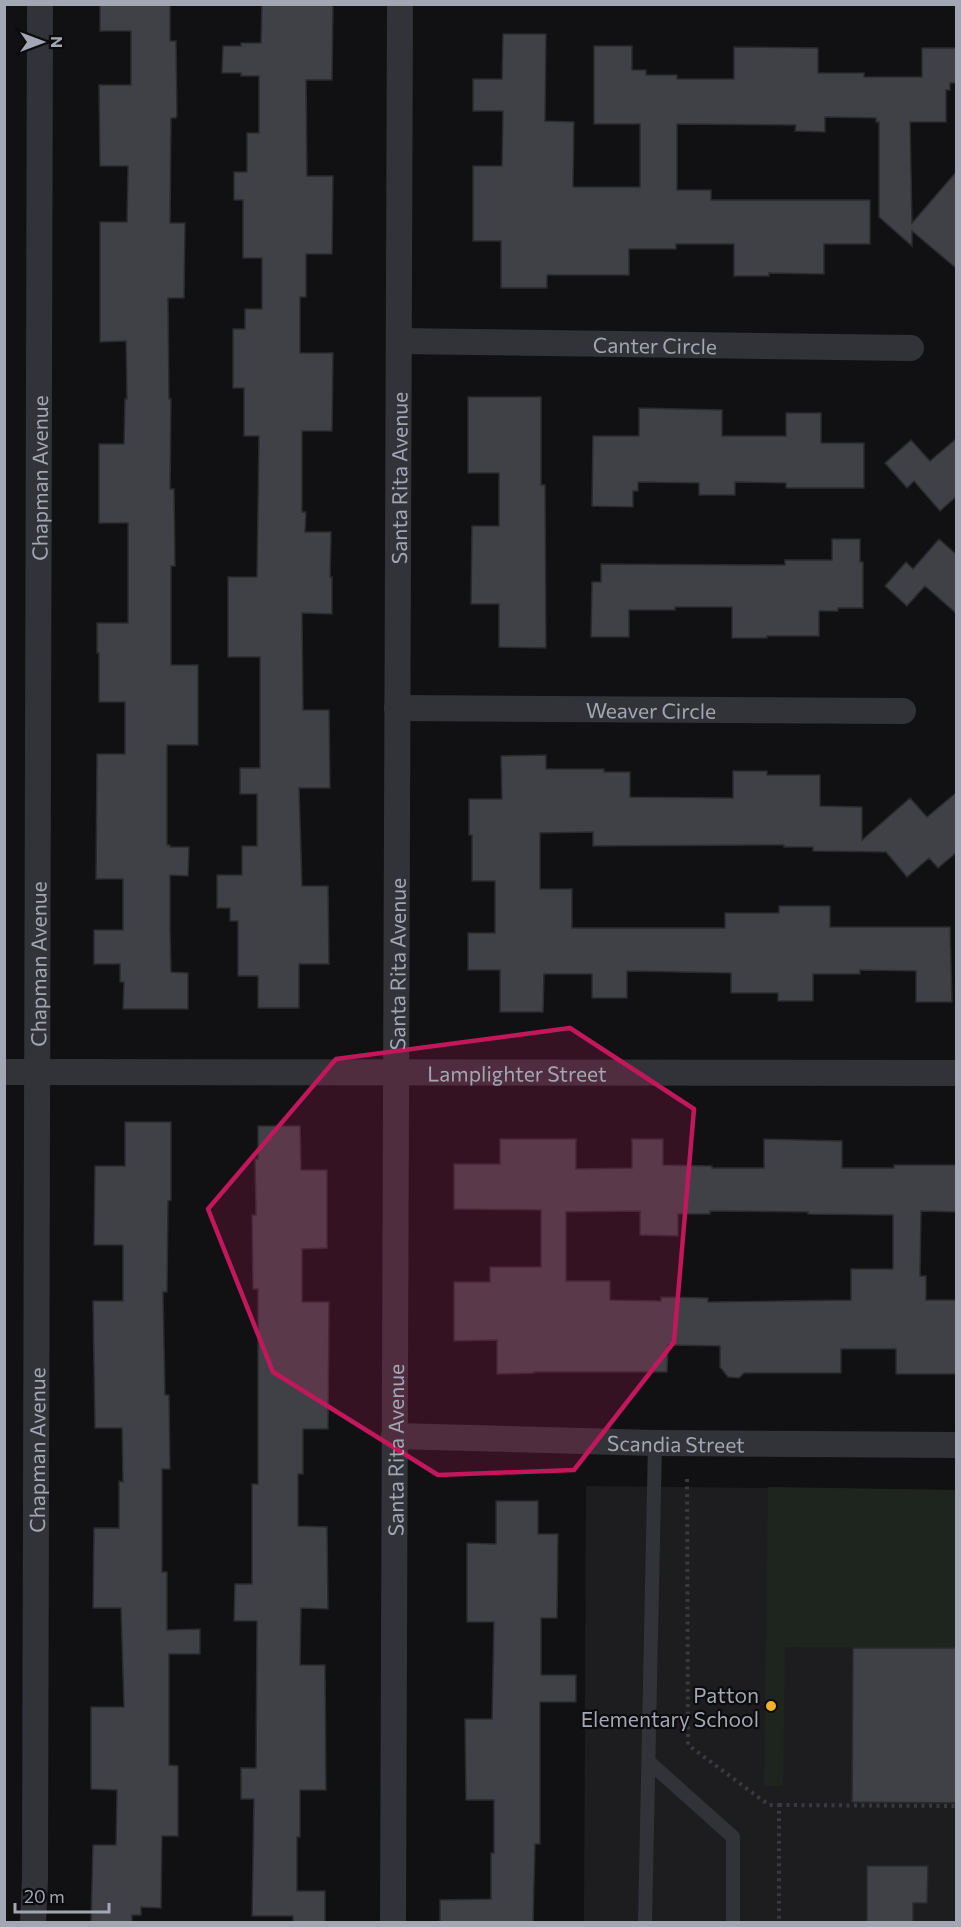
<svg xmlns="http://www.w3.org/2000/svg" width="961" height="1927" font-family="Commissioner,sans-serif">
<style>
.built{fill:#1d1d20}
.green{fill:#1e251f}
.building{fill:#404146;stroke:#2b2b2f;stroke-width:1.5;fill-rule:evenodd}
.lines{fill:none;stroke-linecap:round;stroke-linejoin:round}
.path{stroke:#383a3f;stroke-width:4;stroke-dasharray:3 4.5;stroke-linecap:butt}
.service{stroke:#323338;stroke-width:14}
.minor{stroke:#323338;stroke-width:26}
.marked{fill:#c2185b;fill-opacity:0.2;stroke:#c2185b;stroke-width:4.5;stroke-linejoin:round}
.poi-dot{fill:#f1b22b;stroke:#0c0c0e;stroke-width:2}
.labels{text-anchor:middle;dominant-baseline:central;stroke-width:4.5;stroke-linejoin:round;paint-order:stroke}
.street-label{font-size:21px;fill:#a3a7b3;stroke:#0c0c0e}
.poi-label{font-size:21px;fill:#a3a7b3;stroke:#0c0c0e;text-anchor:end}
</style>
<rect width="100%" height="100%" fill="#111113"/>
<path class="built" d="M 586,1486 L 956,1490 L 956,1922 L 584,1922 Z"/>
<path class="green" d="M 768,1487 L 956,1490 L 956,1648 L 785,1647 L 783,1786 L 764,1786 Z"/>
<path class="building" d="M 100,4 L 170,4 L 170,41 L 176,41 L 177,115 L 176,118 L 171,118 L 170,223 L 185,223 L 184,298 L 168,298 L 169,399 L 171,399 L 170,489 L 174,489 L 175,566 L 171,566 L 171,665 L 198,665 L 198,745 L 167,745 L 167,845 L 170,845 L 170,847 L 189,847 L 188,876 L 170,875 L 170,930 L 171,972 L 188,973 L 188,1009 L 123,1009 L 124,982 L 120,982 L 120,964 L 94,964 L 94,930 L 123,930 L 123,879 L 96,879 L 97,754 L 125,754 L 125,702 L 99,702 L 99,653 L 97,653 L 97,623 L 128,623 L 128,523 L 99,523 L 99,444 L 124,444 L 125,399 L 127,399 L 126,341 L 100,342 L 100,222 L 127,222 L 128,166 L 100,166 L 99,85 L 131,85 L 131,31 L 100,31 Z
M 262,4 L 333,4 L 332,80 L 306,80 L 307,176 L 333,176 L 332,254 L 306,254 L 306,297 L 300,297 L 300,353 L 333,353 L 332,431 L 302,431 L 302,512 L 306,512 L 305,532 L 331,532 L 330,577 L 332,577 L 332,614 L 302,613 L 303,710 L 329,710 L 330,788 L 299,788 L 302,886 L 328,886 L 329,964 L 299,964 L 299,1008 L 258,1008 L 258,976 L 238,976 L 238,921 L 230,921 L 230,908 L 217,908 L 217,875 L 242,875 L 242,846 L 257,846 L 257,794 L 240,794 L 240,768 L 260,768 L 260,657 L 228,657 L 228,577 L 257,577 L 259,436 L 244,436 L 244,388 L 233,388 L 233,329 L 245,329 L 245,309 L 262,309 L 262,258 L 243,258 L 243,200 L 234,200 L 234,172 L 247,172 L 247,133 L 259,133 L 259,76 L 241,76 L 241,73 L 222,73 L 223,46 L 241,46 L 241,43 L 261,43 Z
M 503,34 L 546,34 L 545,121 L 574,122 L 573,187 L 640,187 L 640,124 L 594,124 L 594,46 L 632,46 L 632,70 L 646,70 L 646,75 L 677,75 L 677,79 L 734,79 L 734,47 L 818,48 L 818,73 L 864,73 L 864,77 L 922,77 L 922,48 L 957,48 L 957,83 L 950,83 L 950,90 L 946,90 L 946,122 L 910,122 L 912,223 L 957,171 L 957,269 L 912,231 L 912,246 L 879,217 L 879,122 L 876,122 L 876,118 L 825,117 L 825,132 L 795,131 L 796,125 L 677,124 L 677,190 L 711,190 L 711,200 L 870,200 L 870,244 L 824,244 L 824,274 L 769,273 L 769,276 L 734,276 L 734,244 L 676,244 L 676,249 L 629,249 L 629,275 L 547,275 L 547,288 L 501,288 L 501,241 L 473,241 L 473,166 L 502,166 L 503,111 L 473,111 L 473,79 L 502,79 Z
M 468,397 L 541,397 L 541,485 L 545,485 L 546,648 L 499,647 L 499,604 L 471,604 L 472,526 L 499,526 L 499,473 L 468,473 Z
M 639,408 L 722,410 L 722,436 L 786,436 L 786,413 L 821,413 L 821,443 L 864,443 L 864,488 L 786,488 L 786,483 L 735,482 L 735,495 L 699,495 L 699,483 L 638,482 L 638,491 L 633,491 L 633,507 L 592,506 L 593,436 L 639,436 Z
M 957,438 L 957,496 L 940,511 L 914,481 L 907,488 L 885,463 L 911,440 L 930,461 Z
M 832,539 L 860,539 L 860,562 L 863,562 L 863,608 L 838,608 L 838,611 L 819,611 L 819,636 L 767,636 L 767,638 L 732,638 L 732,607 L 675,607 L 675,610 L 629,610 L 629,637 L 591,637 L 592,582 L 601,582 L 601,564 L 785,565 L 785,560 L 832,560 Z
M 939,539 L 957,555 L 957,614 L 925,586 L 907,606 L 885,586 L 906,562 L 913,569 Z
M 546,755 L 546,769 L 604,769 L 604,772 L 630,772 L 630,797 L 733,798 L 733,771 L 767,771 L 767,775 L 820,775 L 820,806 L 862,807 L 862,840 L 910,798 L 927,817 L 957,792 L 957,852 L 938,868 L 929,858 L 907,877 L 886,852 L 813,851 L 813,847 L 784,847 L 784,845 L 593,846 L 593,832 L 540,833 L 540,889 L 572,889 L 572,928 L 725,928 L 725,913 L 779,913 L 779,906 L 830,906 L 830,927 L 950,927 L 952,1002 L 916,1002 L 916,971 L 860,970 L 860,974 L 813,974 L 813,1001 L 778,1001 L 778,993 L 731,993 L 731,973 L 627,971 L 627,998 L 592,998 L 592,974 L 544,974 L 543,1012 L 500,1012 L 500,970 L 468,970 L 468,933 L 495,933 L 495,881 L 472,881 L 472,835 L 469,835 L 469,799 L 502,799 L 501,756 Z
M 125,1122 L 171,1122 L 171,1200 L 168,1201 L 167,1292 L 163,1292 L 165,1395 L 169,1395 L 170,1469 L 162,1469 L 162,1572 L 167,1572 L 167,1630 L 200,1629 L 200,1654 L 169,1654 L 169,1765 L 178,1766 L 178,1836 L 162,1836 L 161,1908 L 141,1907 L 141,1915 L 132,1915 L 132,1923 L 91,1923 L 93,1845 L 116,1845 L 117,1790 L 91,1789 L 91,1707 L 124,1707 L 121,1608 L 93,1608 L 94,1528 L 119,1528 L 119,1481 L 123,1482 L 122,1428 L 95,1428 L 93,1301 L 123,1301 L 123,1245 L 94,1245 L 95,1166 L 125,1166 Z
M 258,1126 L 300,1126 L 301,1170 L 327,1170 L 327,1248 L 302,1249 L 302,1302 L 329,1302 L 328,1429 L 303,1429 L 303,1474 L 298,1474 L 298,1526 L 327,1527 L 328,1609 L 301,1608 L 300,1665 L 325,1665 L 326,1790 L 300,1790 L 300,1837 L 297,1837 L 297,1891 L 325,1891 L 325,1923 L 293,1923 L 293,1916 L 252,1916 L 254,1799 L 241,1799 L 241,1768 L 256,1768 L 257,1621 L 234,1621 L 235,1584 L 252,1584 L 252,1484 L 258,1484 L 258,1289 L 253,1289 L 252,1215 L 256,1215 L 255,1159 L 258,1159 Z
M 500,1139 L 576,1139 L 576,1169 L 632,1168 L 632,1139 L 663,1139 L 663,1165 L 712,1166 L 712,1168 L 764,1168 L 764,1139 L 842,1141 L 842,1168 L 894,1168 L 894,1165 L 957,1165 L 957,1212 L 921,1211 L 920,1276 L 926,1276 L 926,1300 L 957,1300 L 957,1374 L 896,1374 L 896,1349 L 841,1349 L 841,1373 L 744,1373 L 739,1378 L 728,1377 L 720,1367 L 720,1346 L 668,1345 L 667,1372 L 534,1372 L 534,1373 L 497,1374 L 497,1340 L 454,1341 L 454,1282 L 490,1282 L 490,1267 L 541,1267 L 541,1210 L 454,1209 L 454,1164 L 500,1164 ZM 640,1211 L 640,1235 L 678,1236 L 678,1214 L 710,1214 L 710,1211 L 808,1212 L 808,1214 L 893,1215 L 893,1269 L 851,1269 L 851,1300 L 708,1302 L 708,1298 L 661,1297 L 661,1301 L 610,1300 L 610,1281 L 566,1281 L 566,1212 Z
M 496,1501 L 538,1501 L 538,1534 L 558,1534 L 557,1618 L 541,1618 L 541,1675 L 576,1675 L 576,1702 L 540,1702 L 540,1844 L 535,1844 L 533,1923 L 440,1923 L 440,1900 L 491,1899 L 491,1853 L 494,1853 L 494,1800 L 466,1800 L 465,1719 L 492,1719 L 494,1622 L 467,1622 L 467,1543 L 496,1544 Z
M 853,1648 L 957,1648 L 957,1803 L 852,1802 Z
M 867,1866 L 928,1866 L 927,1903 L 913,1903 L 913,1923 L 867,1923 Z"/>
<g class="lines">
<path class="path" d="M 687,1479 L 688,1745 L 769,1805 L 779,1805 L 779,1922
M 779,1805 L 956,1806"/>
<path class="service" d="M 649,1762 L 733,1837 L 733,1922
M 645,1922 L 655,1443"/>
<g class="minor">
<path id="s1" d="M 399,341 L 911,348"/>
<path id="s2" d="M 397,708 L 903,711"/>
<path id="s3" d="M 4,1072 L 956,1073"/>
<path id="s4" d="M 394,1436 L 655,1443 L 956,1445"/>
<path id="s5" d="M 33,1922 L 35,1879 L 40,4"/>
<path id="s6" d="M 393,1922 L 400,4"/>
</g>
</g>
<path class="marked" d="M 570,1028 L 694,1109 L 674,1342 L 574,1470 L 438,1475 L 273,1372 L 208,1209 L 336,1059 Z"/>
<circle class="poi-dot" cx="771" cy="1706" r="6"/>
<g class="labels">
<g class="street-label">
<text stroke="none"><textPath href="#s1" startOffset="256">Canter Circle</textPath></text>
<text stroke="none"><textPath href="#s5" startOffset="1444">Chapman Avenue</textPath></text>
<text stroke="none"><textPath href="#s6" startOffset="1444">Santa Rita Avenue</textPath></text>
<text stroke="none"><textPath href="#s2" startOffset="254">Weaver Circle</textPath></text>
<text stroke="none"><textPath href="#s5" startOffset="958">Chapman Avenue</textPath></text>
<text stroke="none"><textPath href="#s6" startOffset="958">Santa Rita Avenue</textPath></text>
<text stroke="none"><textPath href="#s3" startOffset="513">Lamplighter Street</textPath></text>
<text stroke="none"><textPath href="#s4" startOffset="282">Scandia Street</textPath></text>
<text stroke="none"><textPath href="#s6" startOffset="472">Santa Rita Avenue</textPath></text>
<text stroke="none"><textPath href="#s5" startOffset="472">Chapman Avenue</textPath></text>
</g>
<g class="poi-label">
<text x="759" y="1694">Patton<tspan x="759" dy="24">Elementary School</tspan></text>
</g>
</g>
<rect width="961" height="1927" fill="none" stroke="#a3a7b3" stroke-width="12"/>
<g transform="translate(42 42) rotate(90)" stroke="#0c0c0e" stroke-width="4.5" paint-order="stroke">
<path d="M0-4.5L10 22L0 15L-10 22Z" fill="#a3a7b3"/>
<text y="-9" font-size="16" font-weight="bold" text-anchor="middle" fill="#a3a7b3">N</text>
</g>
<path d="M15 1903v9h94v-9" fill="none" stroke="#a3a7b3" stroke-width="3"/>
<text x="24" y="1903" font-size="18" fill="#a3a7b3" stroke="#0c0c0e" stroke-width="4.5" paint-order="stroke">20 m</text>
</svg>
